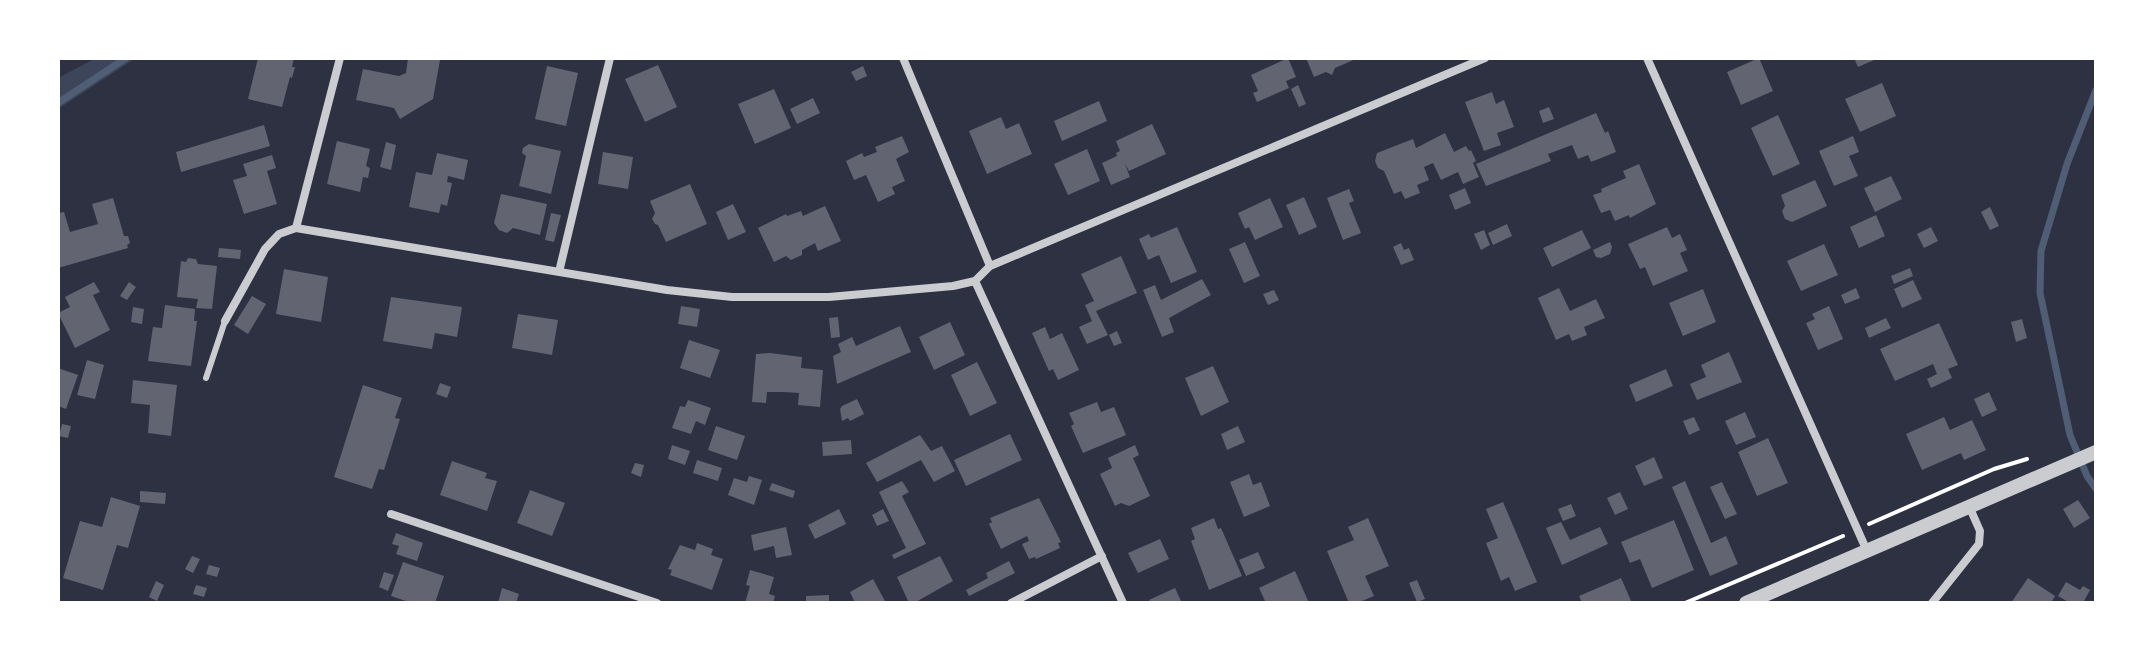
<svg xmlns="http://www.w3.org/2000/svg" width="2154" height="661" font-family="Roboto,sans-serif">
<style>
.green{fill:#3c4559}
.lines{fill:none;stroke-linecap:round;stroke-linejoin:round}
.stream{stroke:#4f5d75;stroke-width:7}
.building{fill:#626471}
.path{stroke:#fff;stroke-width:4}
.service{stroke:#caccd0;stroke-width:6}
.minor{stroke:#caccd0;stroke-width:8}
.tertiary{stroke:#caccd0;stroke-width:14}
</style>
<rect width="100%" height="100%" fill="#2d3142"/>
<path class="green" d="M 96,58 L 136,58 L 58,109 L 58,78 Z"/>
<g class="lines">
<path class="stream" d="M 2096,90 L 2067,164 L 2041,251 L 2040,293 L 2070,435 L 2087,476 L 2096,489
M 58,103 L 126,58"/>
</g>
<path class="building" d="M 258,58 L 294,58 L 292,67 L 295,67 L 292,78 L 290,77 L 282,107 L 248,99 Z
M 408,58 L 440,60 L 433,99 L 400,119 L 394,108 L 356,100 L 363,69 L 399,76 L 406,73 Z
M 1288,58 L 1296,77 L 1286,81 L 1289,88 L 1257,102 L 1253,93 L 1258,91 L 1251,75 Z
M 1306,58 L 1358,58 L 1335,68 L 1332,75 L 1326,72 L 1314,77 Z
M 1759,58 L 1773,91 L 1741,105 L 1727,72 Z
M 1854,58 L 1879,58 L 1858,67 Z
M 658,65 L 677,107 L 645,122 L 625,79 Z
M 547,66 L 578,73 L 566,126 L 535,119 Z
M 863,66 L 867,76 L 856,81 L 851,72 Z
M 1882,83 L 1896,116 L 1860,132 L 1845,99 Z
M 1298,85 L 1306,104 L 1299,107 L 1291,89 Z
M 774,89 L 791,128 L 755,144 L 738,104 Z
M 1492,92 L 1496,104 L 1504,100 L 1514,127 L 1497,133 L 1501,145 L 1484,151 L 1465,102 Z
M 813,98 L 820,113 L 797,124 L 790,109 Z
M 1099,101 L 1107,121 L 1062,141 L 1054,121 Z
M 1549,107 L 1554,119 L 1543,123 L 1539,111 Z
M 1596,113 L 1605,133 L 1608,131 L 1616,152 L 1591,162 L 1588,155 L 1578,159 L 1572,145 L 1548,154 L 1551,161 L 1486,186 L 1476,164 Z
M 1778,115 L 1800,164 L 1773,176 L 1751,128 Z
M 1001,117 L 1006,129 L 1019,123 L 1032,154 L 987,174 L 969,131 Z
M 1152,124 L 1166,154 L 1129,171 L 1125,164 L 1130,177 L 1111,185 L 1102,163 L 1117,156 L 1116,153 L 1120,151 L 1116,141 Z
M 264,125 L 270,146 L 181,172 L 176,152 Z
M 1445,133 L 1454,152 L 1466,146 L 1469,151 L 1471,150 L 1476,161 L 1473,163 L 1479,177 L 1463,184 L 1458,172 L 1441,180 L 1433,163 L 1424,167 L 1429,180 L 1417,185 L 1420,193 L 1405,199 L 1401,191 L 1394,194 L 1384,171 L 1378,168 L 1375,161 L 1377,153 L 1413,139 L 1416,148 Z
M 902,136 L 909,152 L 896,159 L 905,181 L 892,187 L 895,194 L 878,202 L 866,175 L 854,180 L 846,161 L 862,153 L 864,157 L 877,152 L 875,147 Z
M 1853,136 L 1859,152 L 1849,156 L 1858,176 L 1834,186 L 1819,151 Z
M 337,141 L 370,149 L 366,166 L 370,168 L 368,178 L 363,177 L 360,192 L 327,184 Z
M 386,142 L 396,145 L 391,170 L 380,167 Z
M 529,144 L 561,151 L 551,194 L 519,186 L 526,156 L 522,153 L 523,148 Z
M 1087,149 L 1100,181 L 1068,195 L 1054,164 Z
M 603,152 L 633,157 L 628,189 L 598,184 Z
M 437,153 L 468,160 L 464,180 L 448,176 L 447,182 L 452,183 L 447,206 L 441,204 L 439,213 L 409,207 L 416,172 L 432,175 Z
M 272,155 L 276,168 L 267,171 L 277,204 L 244,214 L 233,180 L 247,176 L 243,164 Z
M 1639,164 L 1656,204 L 1630,218 L 1629,215 L 1615,221 L 1610,210 L 1601,213 L 1593,195 L 1602,192 L 1601,189 L 1626,178 L 1623,171 Z
M 1891,176 L 1902,199 L 1875,212 L 1864,188 Z
M 1815,180 L 1827,206 L 1792,222 L 1785,219 L 1782,211 L 1785,206 L 1781,195 Z
M 690,184 L 707,224 L 666,242 L 658,225 L 655,224 L 652,219 L 655,213 L 650,201 Z
M 1465,188 L 1471,203 L 1455,210 L 1449,195 Z
M 1349,189 L 1354,201 L 1349,203 L 1361,233 L 1343,240 L 1327,198 Z
M 501,194 L 547,204 L 540,235 L 513,228 L 507,233 L 499,230 L 494,223 Z
M 1304,197 L 1317,227 L 1299,235 L 1286,205 Z
M 113,198 L 124,236 L 128,236 L 130,243 L 127,245 L 128,248 L 58,268 L 58,213 L 64,212 L 70,232 L 98,224 L 92,204 Z
M 1270,198 L 1283,227 L 1255,240 L 1249,227 L 1245,229 L 1238,213 Z
M 733,204 L 746,232 L 728,240 L 716,212 Z
M 825,206 L 841,241 L 818,251 L 815,243 L 802,250 L 802,255 L 791,260 L 786,256 L 774,262 L 758,228 L 786,214 L 787,216 L 801,211 L 803,216 Z
M 1990,207 L 1999,226 L 1990,230 L 1981,212 Z
M 551,213 L 561,215 L 554,242 L 545,240 Z
M 1876,215 L 1885,236 L 1859,248 L 1850,227 Z
M 1507,224 L 1512,236 L 1493,245 L 1488,233 Z
M 1177,227 L 1197,272 L 1171,283 L 1159,255 L 1148,260 L 1139,239 L 1149,234 L 1151,238 Z
M 1667,227 L 1672,238 L 1680,234 L 1687,250 L 1680,253 L 1688,271 L 1653,286 L 1645,267 L 1640,269 L 1628,244 Z
M 1931,227 L 1938,241 L 1924,248 L 1917,234 Z
M 1484,230 L 1490,245 L 1481,250 L 1474,234 Z
M 1582,230 L 1591,248 L 1552,267 L 1543,248 Z
M 1245,242 L 1260,276 L 1244,283 L 1229,249 Z
M 1610,242 L 1612,247 L 1610,254 L 1601,258 L 1596,257 L 1593,250 Z
M 1401,243 L 1404,250 L 1409,248 L 1414,260 L 1401,265 L 1393,247 Z
M 1824,244 L 1838,275 L 1801,291 L 1787,261 Z
M 219,248 L 241,250 L 240,259 L 218,257 Z
M 1121,256 L 1137,293 L 1096,311 L 1108,335 L 1087,344 L 1079,327 L 1092,321 L 1085,305 L 1094,301 L 1081,274 Z
M 188,258 L 196,259 L 198,264 L 217,266 L 212,309 L 196,308 L 198,299 L 177,297 L 181,261 L 186,262 Z
M 1910,268 L 1913,276 L 1894,284 L 1891,276 Z
M 284,269 L 328,277 L 321,322 L 276,314 Z
M 1202,279 L 1211,295 L 1169,318 L 1174,332 L 1162,337 L 1143,290 L 1155,285 L 1161,300 Z
M 1913,280 L 1922,299 L 1902,308 L 1894,289 Z
M 94,282 L 100,292 L 93,295 L 110,330 L 75,348 L 58,313 L 70,307 L 65,297 Z
M 129,282 L 136,287 L 127,300 L 120,296 Z
M 1559,288 L 1570,311 L 1596,299 L 1605,318 L 1584,327 L 1587,335 L 1572,341 L 1569,334 L 1556,340 L 1538,298 Z
M 1856,288 L 1860,298 L 1845,304 L 1841,295 Z
M 1703,289 L 1716,322 L 1683,336 L 1669,303 Z
M 1274,290 L 1279,300 L 1268,305 L 1263,294 Z
M 252,296 L 266,304 L 248,334 L 234,325 Z
M 391,297 L 462,307 L 457,337 L 435,333 L 432,349 L 383,341 Z
M 165,305 L 195,309 L 194,321 L 197,321 L 191,366 L 148,361 L 153,327 L 162,328 Z
M 681,306 L 700,309 L 697,327 L 678,324 Z
M 1829,306 L 1843,339 L 1818,350 L 1806,323 L 1815,319 L 1812,314 Z
M 133,307 L 144,309 L 142,324 L 131,322 Z
M 518,314 L 558,320 L 552,355 L 512,348 Z
M 838,317 L 840,337 L 831,338 L 829,318 Z
M 1886,318 L 1891,328 L 1869,338 L 1865,328 Z
M 2022,319 L 2027,338 L 2016,342 L 2011,322 Z
M 950,322 L 965,355 L 934,370 L 919,337 Z
M 1939,323 L 1958,365 L 1948,369 L 1952,378 L 1931,388 L 1927,379 L 1937,374 L 1933,364 L 1895,381 L 1880,349 Z
M 900,326 L 911,352 L 837,384 L 833,356 L 841,352 L 838,344 L 852,337 L 856,346 Z
M 1045,327 L 1050,339 L 1062,333 L 1079,370 L 1058,380 L 1053,369 L 1049,371 L 1032,333 Z
M 1117,331 L 1122,343 L 1114,346 L 1109,335 Z
M 689,340 L 720,350 L 710,378 L 680,368 Z
M 1729,352 L 1742,382 L 1697,400 L 1690,384 L 1706,377 L 1701,365 Z
M 770,353 L 802,357 L 801,368 L 823,370 L 820,407 L 798,405 L 799,393 L 784,392 L 767,392 L 766,403 L 752,402 L 756,354 Z
M 87,360 L 104,365 L 95,399 L 77,395 Z
M 977,362 L 997,403 L 970,416 L 951,375 Z
M 1213,366 L 1229,402 L 1201,416 L 1185,378 Z
M 58,368 L 78,375 L 66,409 L 58,406 Z
M 1666,369 L 1673,386 L 1636,402 L 1629,385 Z
M 133,380 L 177,385 L 171,436 L 148,433 L 150,405 L 131,403 Z
M 440,383 L 451,387 L 447,398 L 436,394 Z
M 363,385 L 402,398 L 395,418 L 400,419 L 384,470 L 379,469 L 372,489 L 334,477 Z
M 1989,392 L 1997,410 L 1982,417 L 1974,399 Z
M 857,399 L 864,414 L 850,421 L 848,418 L 842,421 L 840,409 L 842,406 Z
M 688,400 L 711,408 L 705,425 L 696,421 L 691,434 L 672,428 L 680,406 L 685,407 Z
M 1097,402 L 1101,412 L 1114,407 L 1126,435 L 1083,453 L 1071,426 L 1074,424 L 1069,413 Z
M 1745,412 L 1756,437 L 1736,445 L 1725,421 Z
M 1694,417 L 1700,430 L 1689,435 L 1683,421 Z
M 1944,417 L 1950,430 L 1972,420 L 1986,450 L 1964,460 L 1961,453 L 1922,470 L 1906,434 Z
M 62,424 L 71,426 L 68,438 L 59,436 Z
M 716,426 L 745,436 L 737,460 L 708,450 Z
M 1238,426 L 1245,442 L 1227,450 L 1221,434 Z
M 1010,434 L 1022,460 L 966,486 L 954,460 Z
M 920,435 L 931,451 L 942,446 L 955,471 L 934,482 L 921,460 L 877,482 L 866,463 Z
M 1768,438 L 1788,483 L 1757,496 L 1738,452 Z
M 851,440 L 852,454 L 823,456 L 822,442 Z
M 672,445 L 690,451 L 685,465 L 668,459 Z
M 1135,445 L 1139,455 L 1133,458 L 1150,496 L 1129,506 L 1121,503 L 1115,506 L 1100,474 L 1112,468 L 1108,458 Z
M 1654,457 L 1663,478 L 1644,486 L 1635,466 Z
M 697,460 L 722,468 L 718,481 L 693,473 Z
M 452,461 L 487,473 L 485,478 L 497,481 L 487,511 L 440,495 Z
M 635,463 L 644,465 L 641,477 L 631,473 Z
M 1249,474 L 1253,485 L 1261,482 L 1270,506 L 1244,517 L 1230,482 Z
M 749,476 L 762,480 L 754,505 L 728,495 L 734,478 L 747,482 Z
M 902,481 L 909,492 L 902,496 L 926,544 L 894,559 L 892,555 L 906,548 L 879,492 Z
M 1685,481 L 1711,543 L 1726,536 L 1738,564 L 1710,576 L 1672,487 Z
M 1722,482 L 1737,514 L 1725,519 L 1710,487 Z
M 772,483 L 795,491 L 793,498 L 769,490 Z
M 530,490 L 565,503 L 552,536 L 517,523 Z
M 140,491 L 166,493 L 165,504 L 140,502 Z
M 1620,492 L 1628,509 L 1615,515 L 1607,498 Z
M 111,497 L 140,506 L 128,548 L 117,545 L 103,590 L 63,578 L 80,521 L 102,527 Z
M 1039,498 L 1061,542 L 1058,543 L 1060,548 L 1036,559 L 1035,557 L 1029,559 L 1022,544 L 1029,541 L 1027,536 L 1001,549 L 989,524 L 992,522 L 990,518 Z
M 2078,500 L 2090,518 L 2074,528 L 2063,509 Z
M 1503,502 L 1537,582 L 1515,591 L 1509,577 L 1501,581 L 1486,543 L 1498,538 L 1486,509 Z
M 1571,504 L 1576,516 L 1563,521 L 1558,509 Z
M 839,509 L 846,524 L 815,539 L 808,525 Z
M 883,509 L 889,521 L 877,526 L 872,515 Z
M 1214,518 L 1218,529 L 1221,528 L 1242,576 L 1209,590 L 1191,541 L 1195,539 L 1191,528 Z
M 1368,518 L 1389,566 L 1365,576 L 1374,596 L 1357,603 L 1349,603 L 1327,551 L 1354,540 L 1348,527 Z
M 1674,520 L 1694,570 L 1652,588 L 1640,559 L 1630,563 L 1621,542 Z
M 1561,522 L 1570,540 L 1600,527 L 1608,544 L 1562,565 L 1546,528 Z
M 786,527 L 792,555 L 776,558 L 774,546 L 754,551 L 751,535 Z
M 396,533 L 423,543 L 417,561 L 396,554 L 399,546 L 392,544 Z
M 1160,539 L 1169,559 L 1138,573 L 1128,553 Z
M 697,543 L 713,549 L 711,555 L 723,559 L 712,590 L 670,575 L 672,570 L 668,569 L 680,545 L 695,550 Z
M 1258,552 L 1265,568 L 1246,576 L 1239,560 Z
M 192,556 L 200,559 L 193,573 L 185,569 Z
M 940,556 L 953,581 L 914,603 L 909,603 L 897,577 Z
M 1009,561 L 1015,573 L 969,596 L 966,590 L 988,578 L 986,573 Z
M 403,562 L 444,576 L 435,603 L 412,603 L 391,596 Z
M 209,565 L 220,568 L 217,577 L 206,574 Z
M 750,570 L 774,577 L 769,594 L 775,596 L 773,603 L 745,603 L 750,586 L 746,585 Z
M 1295,571 L 1309,603 L 1266,603 L 1259,588 Z
M 384,572 L 394,575 L 388,591 L 379,587 Z
M 1621,578 L 1632,603 L 1582,603 L 1579,596 Z
M 2028,578 L 2055,596 L 2051,603 L 2011,603 Z
M 873,579 L 886,603 L 855,603 L 850,592 Z
M 1417,580 L 1425,599 L 1417,602 L 1409,583 Z
M 156,581 L 164,585 L 157,601 L 149,597 Z
M 2066,582 L 2080,590 L 2083,586 L 2090,590 L 2083,603 L 2070,603 L 2058,596 Z
M 196,585 L 207,588 L 204,597 L 193,594 Z
M 502,588 L 519,594 L 516,603 L 498,603 Z
M 1175,588 L 1182,603 L 1150,603 L 1149,600 Z
M 829,595 L 829,603 L 806,603 L 806,596 Z"/>
<g class="lines">
<path class="path" d="M 1869,524 L 1994,469 L 2027,459
M 1685,603 L 1843,536"/>
<path class="service" d="M 206,378 L 225,321"/>
<path class="minor" d="M 1647,58 L 1867,551
M 296,228 L 667,290 L 732,297 L 829,297 L 953,286 L 975,281 L 990,266 L 903,58
M 990,266 L 1485,58
M 559,272 L 610,58
M 975,281 L 1123,603
M 225,321 L 265,249 L 279,234 L 296,228 L 340,58
M 391,514 L 657,603
M 1011,603 L 1102,556
M 1932,603 L 1979,544 L 1980,531 L 1969,506"/>
<path class="tertiary" d="M 1746,603 L 2096,452"/>
</g>
<rect width="2154" height="661" fill="none" stroke="#ffffff" stroke-width="120"/>
</svg>
